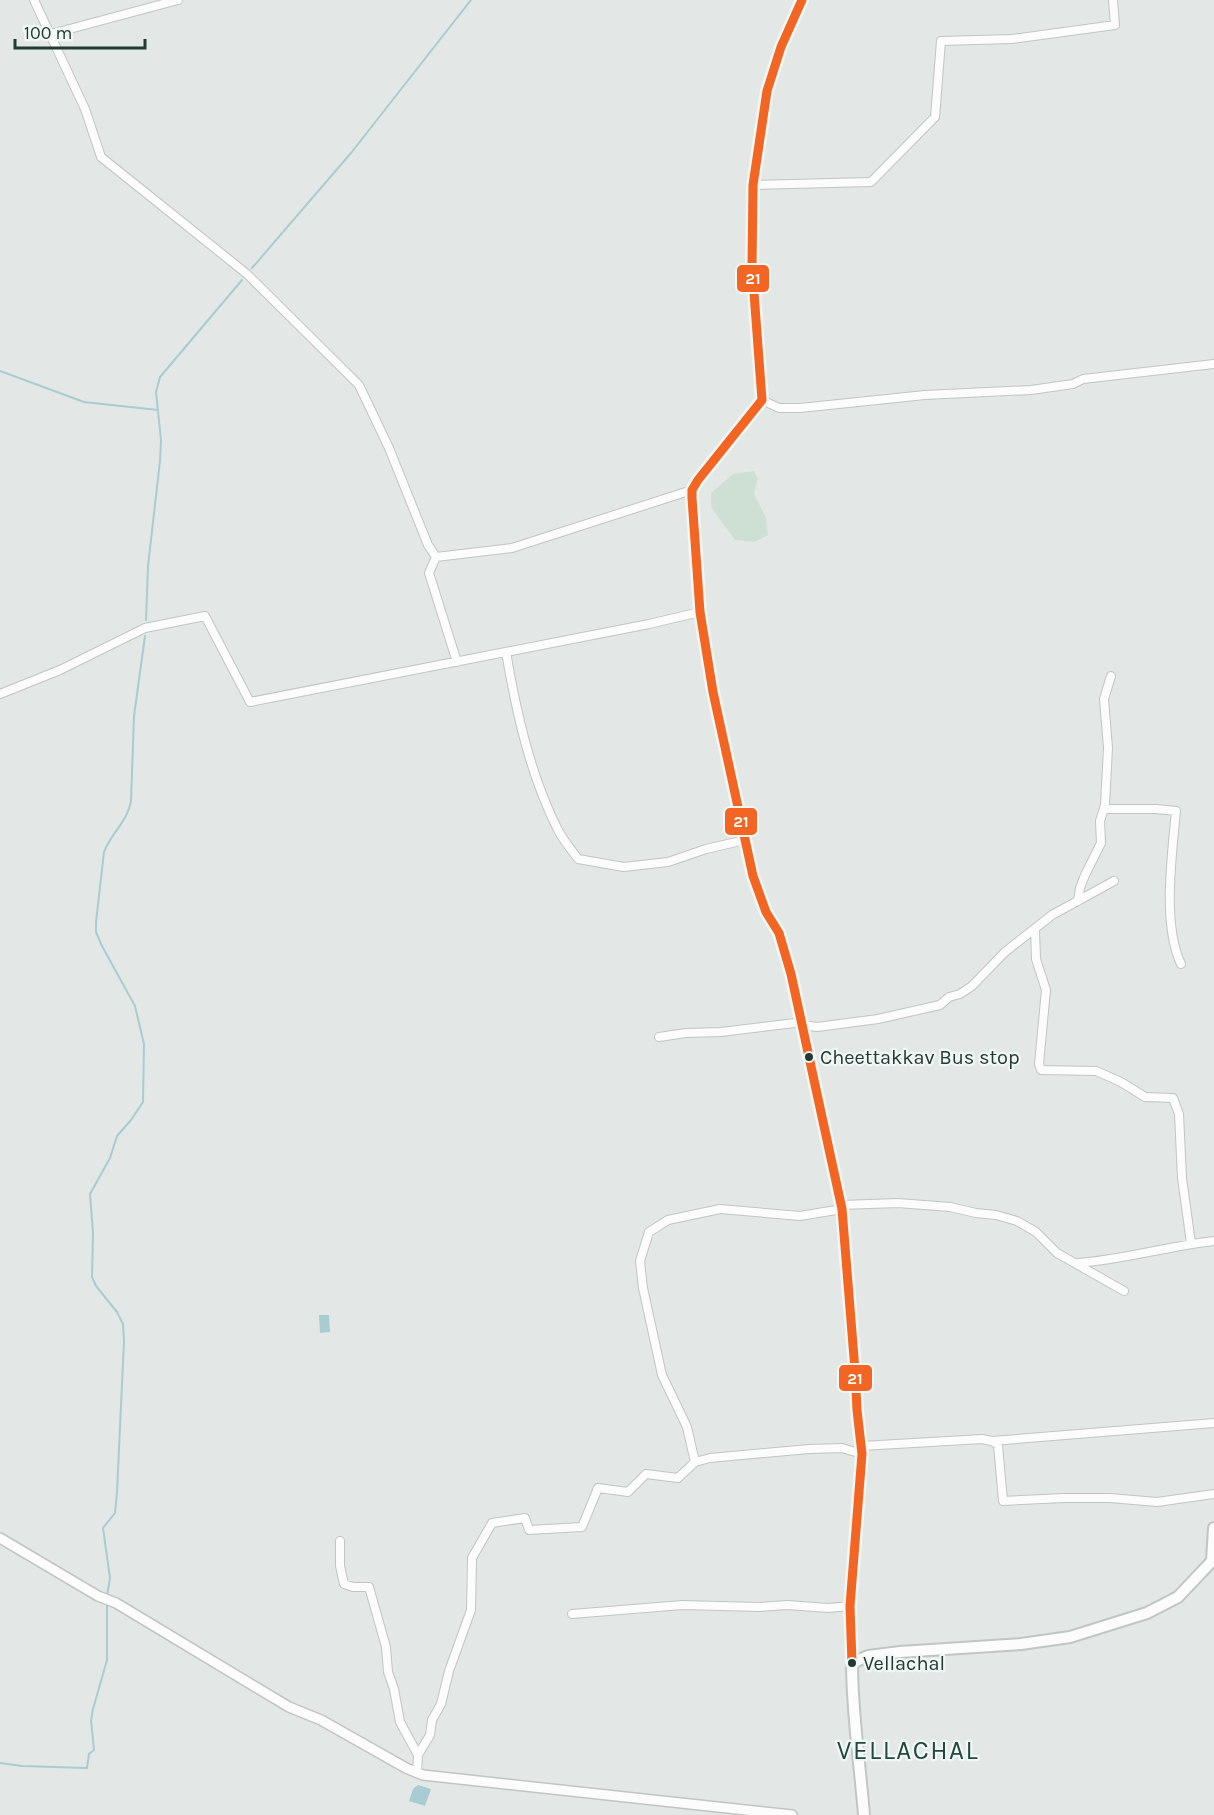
<svg xmlns="http://www.w3.org/2000/svg" width="1214" height="1815" font-family="Karla,sans-serif">
<style>
.green{fill:#cee0d3}
.water{fill:#a8ccd2}
.lines{fill:none;stroke-linecap:round;stroke-linejoin:round}
.stream{stroke:#a8ccd2;stroke-width:2}
.minor-casing{stroke:#c0c5c3;stroke-width:10}
.tertiary-casing{stroke:#c0c5c3;stroke-width:12}
.secondary-casing{stroke:#c0c6c3;stroke-width:14}
.minor{stroke:#fbfcfb;stroke-width:8}
.tertiary{stroke:#fbfcfb;stroke-width:9}
.secondary{stroke:#fbfcfb;stroke-width:10}
.bus-1-casing{stroke:#f1f7f4;stroke-width:14}
.bus-1{stroke:#f26522;stroke-width:9}
.bus-dot{fill:#233933;stroke:#f1f7f4;stroke-width:2}
.labels{text-anchor:middle;dominant-baseline:central;stroke-width:4.5;stroke-linejoin:round;paint-order:stroke}
.bus-label{font-size:20px;fill:#233933;stroke:#f1f7f4;text-anchor:start}
.quarter-label{font-size:26px;letter-spacing:1.5px;fill:#214940;stroke:#f1f7f4}
.line-badge{stroke:#f1f7f4;stroke-width:2}
.badge-label{font-size:16px;text-anchor:middle;font-weight:bold;fill:#fff}
</style>
<rect width="100%" height="100%" fill="#e3e8e6"/>
<path class="green" d="M 754,471 L 758,479 L 754,494 L 766,518 L 768,535 L 754,542 L 735,540 L 711,507 L 711,493 L 733,474 Z"/>
<path class="water" d="M 319,1315 L 329,1315 L 330,1332 L 320,1333 Z
M 418,1785 L 431,1789 L 425,1806 L 409,1801 L 413,1789 Z"/>
<g class="lines">
<path class="stream" d="M 252,268 L 351,153 L 471,0
M 0,371 L 84,402 L 158,410
M 146,620 L 148,566 L 160,461 L 161,440 L 156,392 L 160,377 L 242,280
M 107,1596 L 110,1578 L 103,1528 L 115,1513 L 117,1492 L 124,1341 L 123,1324 L 117,1312 L 96,1286 L 92,1277 L 93,1233 L 90,1194 L 110,1158 L 117,1136 L 131,1120 L 143,1102 L 144,1044 L 135,1006 L 102,946 L 96,932 L 96,922 L 104,852 C 111,833 128,821 131,801 L 134,716 L 145,636
M 0,1763 L 22,1766 L 87,1768 L 89,1754 L 94,1750 L 91,1720 L 93,1709 L 107,1660 L 107,1602"/>
<defs>
<path id="minor" d="M 34,0 L 85,109 L 101,157 L 247,274 L 359,385 L 389,448 L 428,545 L 436,557 L 512,548 L 692,490
M 802,0 L 781,47 L 767,91 L 753,185 L 752,266 L 762,400 L 698,480 L 692,490 L 692,498 L 700,612 L 713,692 L 753,876 L 766,912 L 779,933 L 791,974 L 842,1209 L 855,1370 L 857,1410 L 862,1454 L 850,1606 L 852,1663
M 51,34 L 178,0
M 753,185 L 871,182 L 935,117 L 941,41 L 1012,39 L 1115,25 L 1113,0
M 762,400 L 779,408 L 800,408 L 925,395 L 1031,390 L 1073,384 L 1083,379 L 1214,364
M 436,557 L 429,573 L 457,662
M 506,652 C 516,711 530,774 557,828 C 562,839 571,849 578,859 L 624,867 L 668,862 L 706,849 L 745,840
M 0,694 L 60,670 L 145,628 L 205,616 L 250,702 L 649,624 L 700,612
M 1104,809 L 1156,809 L 1176,811 C 1172,855 1162,924 1181,964
M 1078,901 L 1080,888 L 1085,875 L 1101,843 L 1100,821 L 1105,805 L 1108,748 L 1104,699 L 1111,676
M 1035,929 L 1036,959 L 1046,990 L 1039,1064 L 1041,1070 L 1096,1071 L 1121,1082 L 1145,1097 L 1173,1098 L 1179,1114 L 1182,1178 L 1191,1243
M 803,1025 L 817,1027 L 878,1019 L 940,1005 L 949,997 L 960,994 L 972,986 L 1005,952 L 1052,915 L 1114,881
M 659,1037 L 686,1033 L 721,1032 L 803,1022
M 841,1205 L 898,1203 L 950,1207 L 976,1213 L 996,1215 L 1017,1221 L 1036,1232 L 1057,1253 L 1124,1291
M 842,1209 L 800,1216 L 720,1209 L 668,1220 L 649,1232 L 640,1261 L 643,1288 L 662,1375 L 687,1427 L 695,1462 L 710,1458 L 809,1449 L 842,1448 L 862,1454
M 1077,1263 C 1123,1260 1168,1246 1214,1241
M 992,1441 L 1214,1423
M 862,1446 L 982,1439 L 992,1441 L 998,1445 L 1003,1501 L 1064,1498 L 1110,1498 L 1157,1502 L 1214,1494
M 340,1541 L 340,1566 L 344,1584 L 353,1587 L 369,1587 L 386,1647 L 388,1672 L 394,1689 L 400,1722 L 418,1755
M 572,1614 L 682,1605 L 759,1607 L 787,1605 L 828,1608 L 850,1606
M 417,1773 L 418,1755 L 430,1735 L 432,1720 L 441,1704 L 449,1671 L 471,1610 L 472,1558 L 492,1523 L 525,1518 L 529,1530 L 582,1527 L 598,1488 L 628,1492 L 646,1474 L 678,1478 L 695,1462"/>
<path id="tertiary" d="M 0,1538 L 98,1596 L 116,1603 L 289,1707 L 321,1720 L 406,1768 L 423,1775 L 792,1815"/>
<path id="secondary" d="M 864,1815 C 860,1764 852,1714 852,1663 L 868,1656 L 900,1652 L 1021,1644 L 1070,1637 L 1147,1613 L 1178,1597 L 1212,1561 L 1214,1528"/>
</defs>
<use href="#minor" class="minor-casing"/>
<use href="#tertiary" class="tertiary-casing"/>
<use href="#secondary" class="secondary-casing"/>
<use href="#minor" class="minor"/>
<use href="#tertiary" class="tertiary"/>
<use href="#secondary" class="secondary"/>
<defs>
<path id="bus-1" d="M 802,0 L 781,47 L 767,91 L 753,185 L 752,266 L 762,400 L 698,480 L 692,490 L 692,498 L 700,612 L 713,692 L 753,876 L 766,912 L 779,933 L 791,974 L 842,1209 L 855,1370 L 857,1410 L 862,1454 L 850,1606 L 852,1663"/>
</defs>
<use href="#bus-1" class="bus-1-casing"/>
<use href="#bus-1" class="bus-1"/>
</g>
<g class="bus-dot">
<circle cx="809" cy="1057" r="5"/>
<circle cx="852" cy="1663" r="5"/>
</g>
<g class="labels">
<g class="bus-label">
<text x="820" y="1057">Cheettakkav Bus stop</text>
<text x="863" y="1663">Vellachal</text>
</g>
<g class="quarter-label">
<text x="908" y="1750">VELLACHAL</text>
</g>
</g>
<g class="line-badge">
<rect x="736" y="264" width="34" height="29" rx="6" fill="#f26522"/>
<rect x="724" y="807" width="34" height="29" rx="6" fill="#f26522"/>
<rect x="838" y="1364" width="35" height="28" rx="6" fill="#f26522"/>
</g>
<g class="badge-label">
<text x="753" y="284">21</text>
<text x="741" y="827">21</text>
<text x="855" y="1384">21</text>
</g>
<path d="M15 39v9h130v-9" fill="none" stroke="#233933" stroke-width="3"/>
<text x="24" y="39" font-size="18" fill="#233933" stroke="#f1f7f4" stroke-width="4.5" paint-order="stroke">100 m</text>
</svg>
